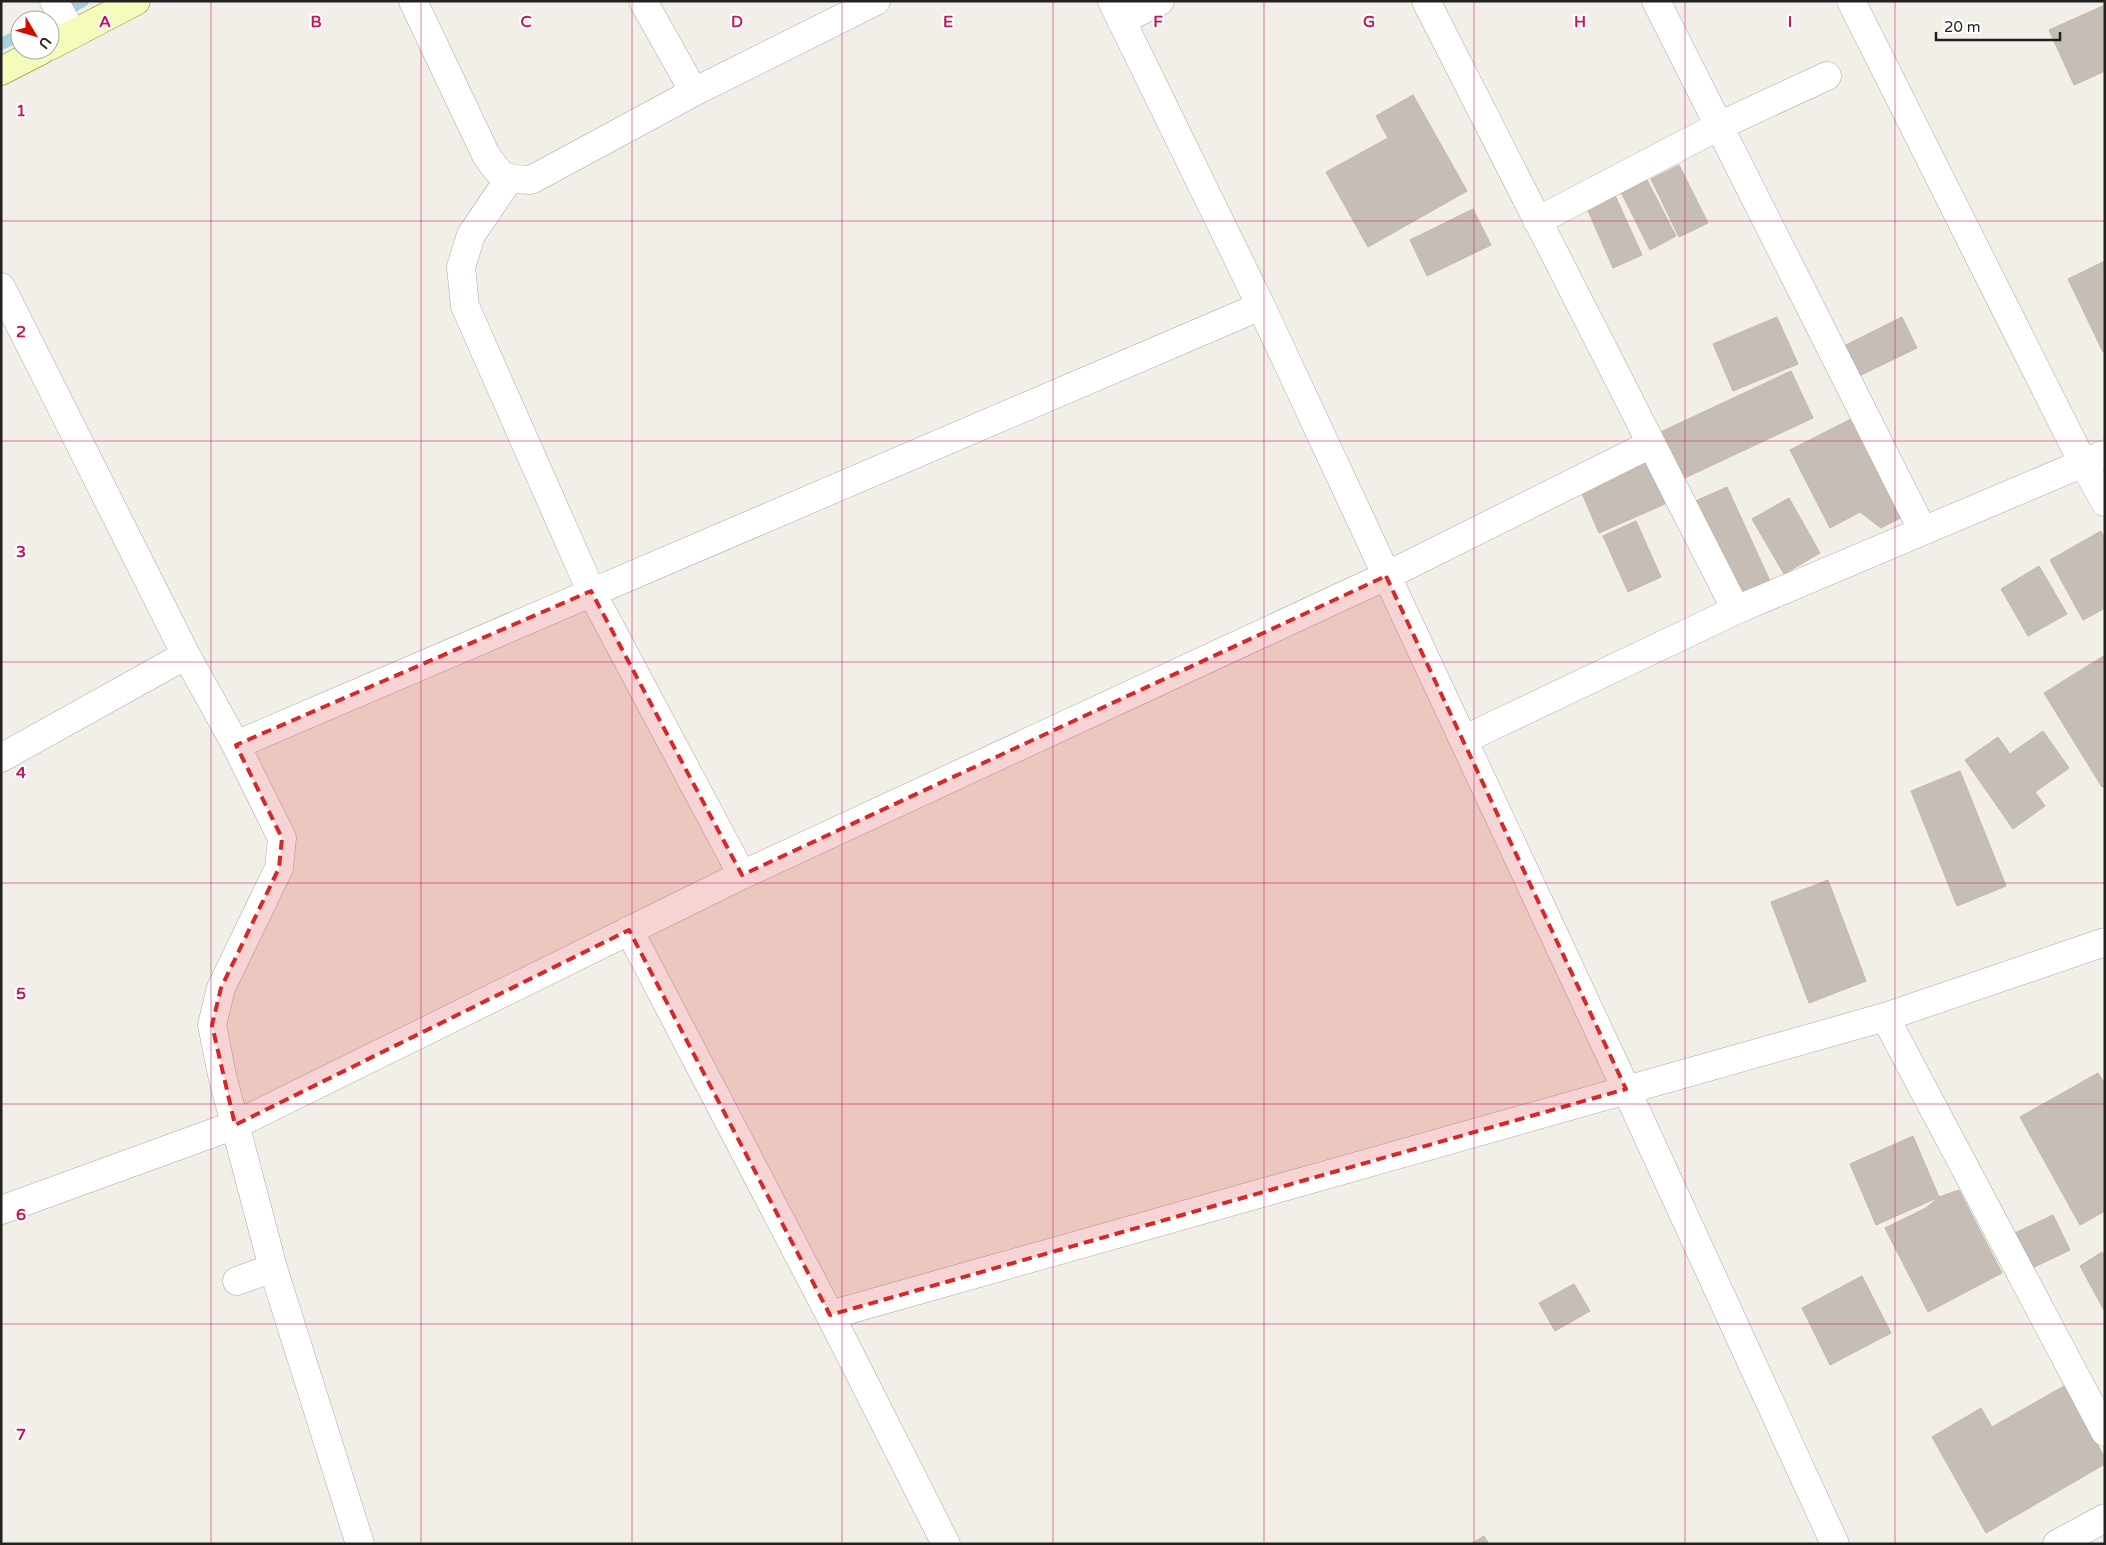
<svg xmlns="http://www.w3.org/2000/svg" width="2106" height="1545" font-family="'Varela Round',sans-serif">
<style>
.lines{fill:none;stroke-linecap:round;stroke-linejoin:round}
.stream{stroke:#a7cfe0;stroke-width:12}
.building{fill:#c6beb6;stroke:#c4b6a9}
.street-casing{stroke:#a8a8a8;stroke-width:29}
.secondary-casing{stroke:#697e02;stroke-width:29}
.street{stroke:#fff;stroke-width:28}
.secondary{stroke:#f4fbbb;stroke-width:28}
.marked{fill:#d62828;fill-opacity:0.2;stroke:#d62828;stroke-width:4;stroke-dasharray:10 6;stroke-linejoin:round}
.grid{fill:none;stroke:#c2185b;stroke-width:1;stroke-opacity:0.55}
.grid-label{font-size:16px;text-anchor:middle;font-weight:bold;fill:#c2185b;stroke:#fff;stroke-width:4;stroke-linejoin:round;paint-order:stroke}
</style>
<rect width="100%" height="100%" fill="#f1efe7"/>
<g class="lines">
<path class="stream" d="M 48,20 L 83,1
M 1,44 L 20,35"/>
</g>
<path class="building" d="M 2105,5 L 2105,71 L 2074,85 L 2049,30 Z
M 1413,95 L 1467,191 L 1368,247 L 1326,172 L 1388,138 L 1376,116 Z
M 1679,165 L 1708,223 L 1679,237 L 1651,179 Z
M 1645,176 L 1676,236 L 1650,250 L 1620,190 Z
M 1614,193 L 1642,255 L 1613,268 L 1586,206 Z
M 1473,209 L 1491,245 L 1427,276 L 1410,240 Z
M 2105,261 L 2105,351 L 2103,352 L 2068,279 Z
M 1777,317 L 1798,364 L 1733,391 L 1713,344 Z
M 1902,317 L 1917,348 L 1859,376 L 1844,346 Z
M 1791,371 L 1813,418 L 1674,483 L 1652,436 Z
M 1853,418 L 1904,516 L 1881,528 L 1860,512 L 1830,528 L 1790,450 Z
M 1644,456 L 1665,504 L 1599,533 L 1578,484 Z
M 1727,487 L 1770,581 L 1733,599 L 1689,504 Z
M 1789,498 L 1820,553 L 1784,574 L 1752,519 Z
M 1636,521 L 1661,577 L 1628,592 L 1603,536 Z
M 2101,531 L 2105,539 L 2105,608 L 2083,620 L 2050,560 Z
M 2039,566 L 2067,614 L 2028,636 L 2001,589 Z
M 2105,655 L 2105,786 L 2102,787 L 2044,693 Z
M 2043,731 L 2069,768 L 2035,792 L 2045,806 L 2013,829 L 1965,760 L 1998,737 L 2010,754 Z
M 1960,771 L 2006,886 L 1957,906 L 1911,791 Z
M 1828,880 L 1866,981 L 1809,1003 L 1771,902 Z
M 2098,1073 L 2105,1084 L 2105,1211 L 2080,1225 L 2020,1117 Z
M 1913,1136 L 1939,1197 L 1876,1225 L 1850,1164 Z
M 1959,1190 L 2002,1273 L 1928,1312 L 1885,1228 L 1926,1208 L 1939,1197 Z
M 2053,1215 L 2070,1250 L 2026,1271 L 2009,1236 Z
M 2102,1252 L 2105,1257 L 2105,1312 L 2080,1266 Z
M 1862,1276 L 1891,1333 L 1830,1365 L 1802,1308 Z
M 1574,1284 L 1590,1311 L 1555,1331 L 1539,1303 Z
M 2064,1386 L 2105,1458 L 2105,1464 L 1986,1533 L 1932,1437 L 1981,1408 L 1992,1427 Z
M 1484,1536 L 1489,1544 L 1471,1544 Z"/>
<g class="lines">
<defs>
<path id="street" d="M 54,1 L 73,34
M 413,1 L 486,155 C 502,178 503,179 531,180 L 694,92 L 876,1
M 643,1 L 694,92
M 1112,1 L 1261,306 L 1626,1089 L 1835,1544
M 1426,1 L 1736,610
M 1656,1 L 1922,529
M 1851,1 L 2083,463 L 2105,502
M 1121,21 L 1160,1
M 509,179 L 471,235 L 461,267 L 465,306 L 591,591 L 742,875
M 1537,221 L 1719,126 L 1827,76
M 1,287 L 186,655 L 236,745 L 282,838 L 279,868 L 221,988 L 212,1025 L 222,1075 L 273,1268 L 360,1544
M 1463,740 L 1736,610 L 2105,454
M 236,745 L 1261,306
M 1,758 L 186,655
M 629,930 L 830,1315 L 946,1544
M 1885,1017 L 2105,1432
M 1,1210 L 235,1125 L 742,875 L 1386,576 L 1651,444
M 237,1281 L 273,1268
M 830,1315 L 1885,1017 L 2105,942
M 2057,1544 L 2105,1518"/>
<path id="secondary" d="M 50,46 L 136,1
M 1,71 L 42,50"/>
</defs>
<use href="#street" class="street-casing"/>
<use href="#secondary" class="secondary-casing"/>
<use href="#street" class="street"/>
<use href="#secondary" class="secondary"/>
</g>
<path class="marked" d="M 1386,576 L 1626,1089 L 830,1315 L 629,930 L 235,1125 L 212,1025 L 221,988 L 279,868 L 282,838 L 236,745 L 591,591 L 742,875 Z"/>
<path class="grid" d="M 211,1 L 211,1544M 421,1 L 421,1544M 632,1 L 632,1544M 842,1 L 842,1544M 1053,1 L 1053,1544M 1264,1 L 1264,1544M 1474,1 L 1474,1544M 1685,1 L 1685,1544M 1895,1 L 1895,1544M 1,221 L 2105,221M 1,441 L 2105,441M 1,662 L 2105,662M 1,883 L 2105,883M 1,1104 L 2105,1104M 1,1324 L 2105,1324"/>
<g class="grid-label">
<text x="105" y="27">A</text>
<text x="316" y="27">B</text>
<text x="526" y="27">C</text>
<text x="737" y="27">D</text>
<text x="948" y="27">E</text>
<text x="1158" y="27">F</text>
<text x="1369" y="27">G</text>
<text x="1580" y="27">H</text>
<text x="1790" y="27">I</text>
<text x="21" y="116">1</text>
<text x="21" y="337">2</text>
<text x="21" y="557">3</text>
<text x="21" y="778">4</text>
<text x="21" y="999">5</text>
<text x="21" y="1220">6</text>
<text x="21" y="1440">7</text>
</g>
<rect width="2106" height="1545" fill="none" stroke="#212121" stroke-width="5"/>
<g transform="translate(35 35) rotate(128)"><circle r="24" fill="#ffffff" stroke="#a6a6a6"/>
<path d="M0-4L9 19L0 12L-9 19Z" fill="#d10d00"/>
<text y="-8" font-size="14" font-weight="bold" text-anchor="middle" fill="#212121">U</text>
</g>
<path d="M1936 32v8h124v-8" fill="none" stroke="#212121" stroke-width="2.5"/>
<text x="1944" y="32" font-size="15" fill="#212121" stroke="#ffffff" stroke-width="4" paint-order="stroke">20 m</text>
</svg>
